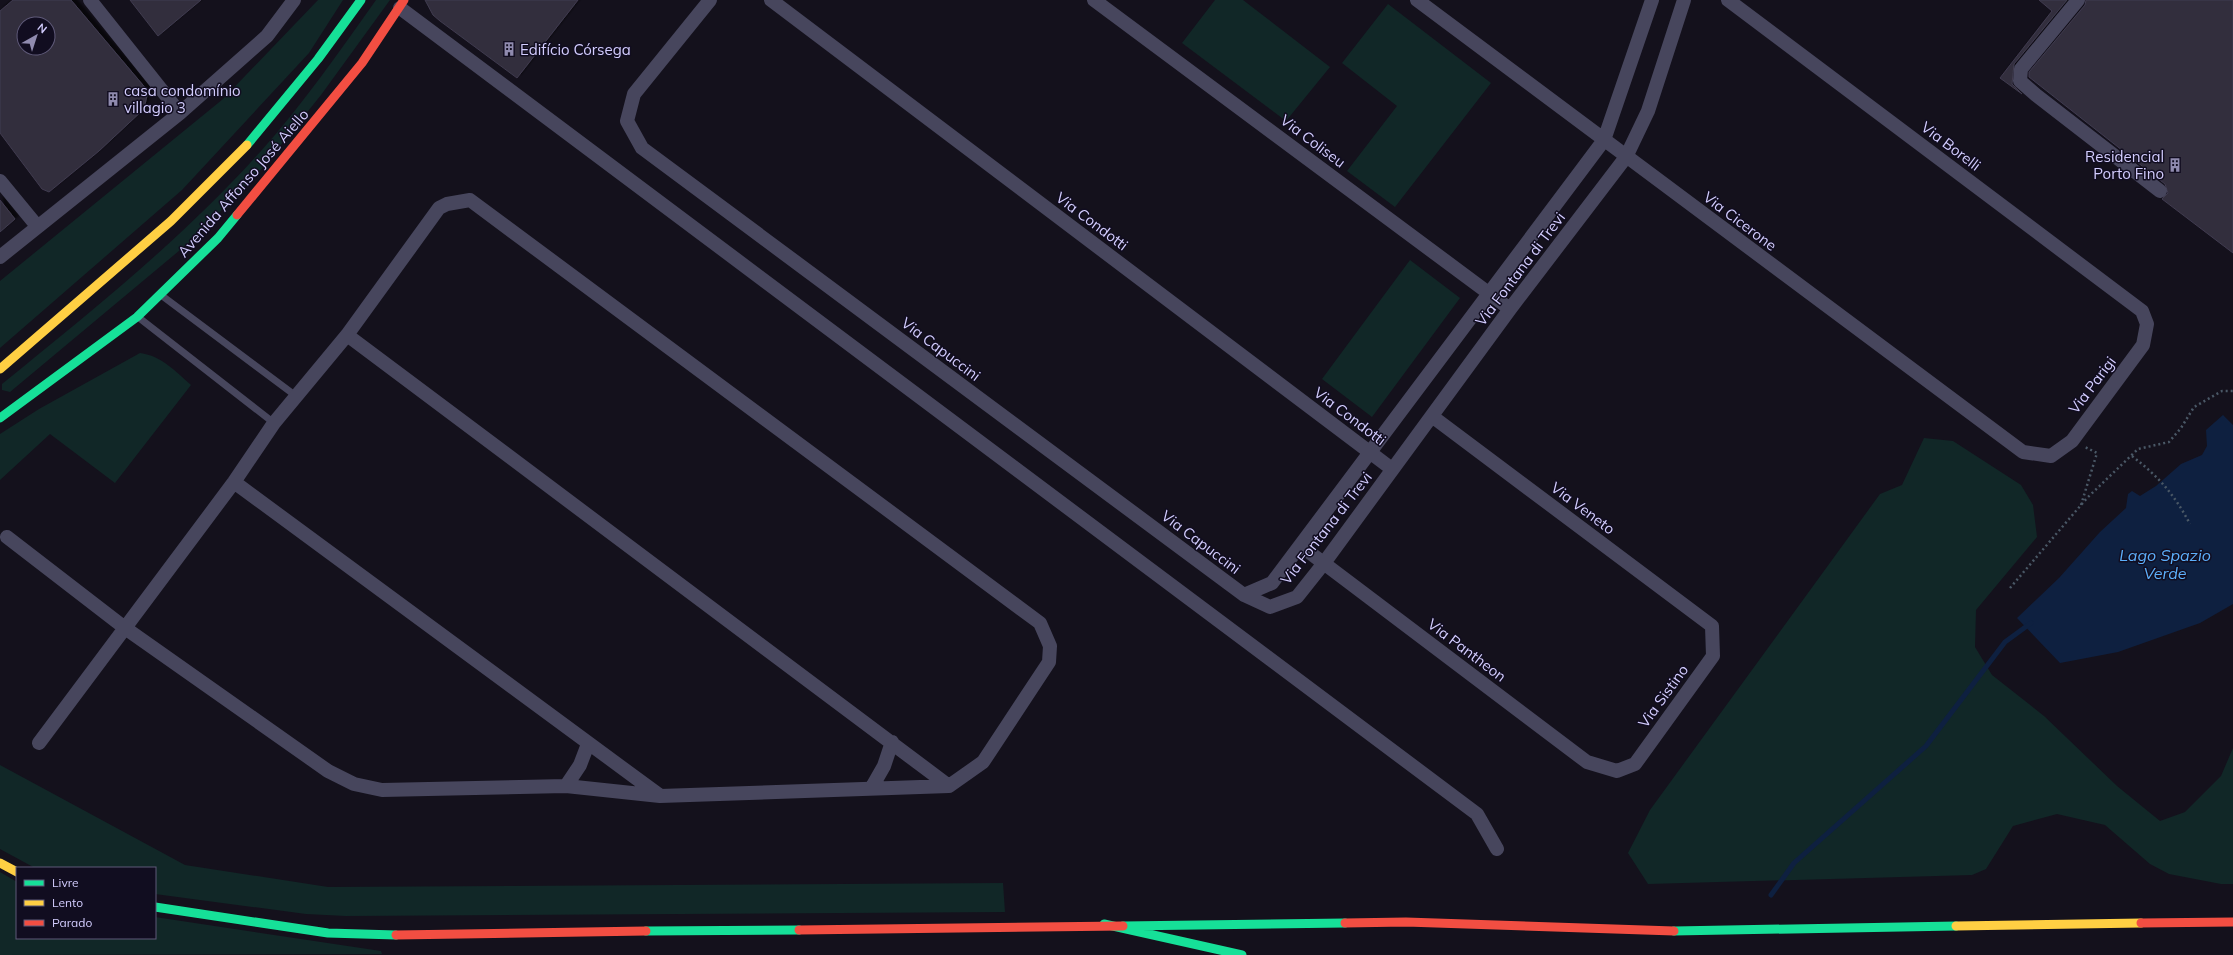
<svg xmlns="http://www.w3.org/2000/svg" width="2233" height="955" font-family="Mulish,sans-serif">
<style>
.green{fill:#112727}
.water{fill:#0e2040}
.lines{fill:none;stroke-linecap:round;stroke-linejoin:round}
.stream{stroke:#0e2040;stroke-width:5}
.building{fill:#322f3e;stroke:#403b4f;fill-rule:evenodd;filter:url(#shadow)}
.path{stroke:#4a5866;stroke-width:2.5;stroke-dasharray:2 3;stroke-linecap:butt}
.lane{stroke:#47465d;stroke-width:7}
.street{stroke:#47465d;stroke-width:14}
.fast{stroke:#16e098;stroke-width:9}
.slow{stroke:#ffcf43;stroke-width:9}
.jam{stroke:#f24e42;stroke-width:9}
.labels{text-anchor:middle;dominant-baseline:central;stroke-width:3;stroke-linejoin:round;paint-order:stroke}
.poi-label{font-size:15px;fill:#d3cdfe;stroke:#110d20;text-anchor:start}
.street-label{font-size:15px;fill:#d3cdfe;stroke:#110d20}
.water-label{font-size:16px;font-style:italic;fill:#5db0fc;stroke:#110d20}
</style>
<defs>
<filter id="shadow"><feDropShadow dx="3.5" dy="-3.5" stdDeviation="1" flood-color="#0009"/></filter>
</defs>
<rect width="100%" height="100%" fill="#14111c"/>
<path class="green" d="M 318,0 L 343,0 L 309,53 L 182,190 L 0,348 L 0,281 L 223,99 Z
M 376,0 L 390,0 L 321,95 L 259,172 L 192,240 L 10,392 L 2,390 L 2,384 C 93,310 182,239 261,151 C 303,104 339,52 376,0 Z
M 1215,0 L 1243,0 L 1330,67 L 1286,121 L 1182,43 Z
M 1388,4 L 1491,83 L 1395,207 L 1347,171 L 1397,106 L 1342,63 Z
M 1410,260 L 1460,298 L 1372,417 L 1322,379 Z
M 140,353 C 162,356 175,371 191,385 L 115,483 L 50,434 L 0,480 L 0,434 L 39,409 Z
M 1924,438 L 1953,441 L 2021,485 L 2033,505 L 2037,537 L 1976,610 L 1975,647 L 1992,675 L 2044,716 L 2117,786 L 2160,821 L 2185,812 L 2221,776 L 2233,748 L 2233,884 L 2221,884 L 2169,874 L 2150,864 L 2105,825 L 2057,814 L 2013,826 L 1986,869 L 1972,875 L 1648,884 L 1628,853 L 1650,810 L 1880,494 L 1902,485 Z
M 0,765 L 185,865 L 328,887 L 1003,883 L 1005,912 L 346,916 L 306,914 L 155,894 L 155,868 L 35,868 L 0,849 Z
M 0,872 L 17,882 L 17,938 L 155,938 L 155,917 L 381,951 L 382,954 L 0,955 Z"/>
<path class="water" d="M 2223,415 L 2233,425 L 2233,604 L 2200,623 L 2118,652 L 2060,663 L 2017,618 L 2059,578 L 2100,532 L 2126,508 L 2128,494 L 2132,491 L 2140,496 L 2156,486 L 2181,464 L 2202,455 L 2207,446 L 2206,430 Z"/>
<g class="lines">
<path class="stream" d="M 1771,895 L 1794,863 L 1926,746 L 2005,642 L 2031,623"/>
</g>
<path class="building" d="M 13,0 L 71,0 L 148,91 L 144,109 L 99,151 L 49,192 L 42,189 L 0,133 L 0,11 ZM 24,24 L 48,24 L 48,48 L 24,48 Z
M 130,0 L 201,0 L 158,36 Z
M 425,0 L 578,0 L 517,78 L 440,21 L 433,15 Z
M 2039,0 L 2067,0 L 2014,64 L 2012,84 L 2022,94 L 2000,78 L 2052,11 Z
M 2086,0 L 2233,0 L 2233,253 L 2162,199 L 2168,193 L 2165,184 L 2029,77 L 2029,72 L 2085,5 Z
M 0,200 L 15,219 L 0,232 Z"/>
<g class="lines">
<path class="path" d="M 2132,456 C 2159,477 2174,494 2190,524
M 2081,505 L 2097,453 L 2085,447
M 2010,588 L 2087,498 L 2138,449 L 2169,442 L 2181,428 L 2194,407 L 2222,391 L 2233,391"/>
<path class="lane" d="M 161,295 L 296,396
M 138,317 L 274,423"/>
<path class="street" d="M 90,0 L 180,113
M 710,0 L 634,94 L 627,121 L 642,148 L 1244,595 L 1270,607 L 1297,597 L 1324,563 L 1510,309 L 1626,157 L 1648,111 L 1684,0
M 771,0 L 1392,469
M 1094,0 L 1510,309
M 1417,0 L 2023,452 L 2051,456 L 2072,441 L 2143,345 L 2147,324 L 2142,311 L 1728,0
M 2078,0 L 2021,69 L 2020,81 L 2036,95 L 2160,191
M 400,8 L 1477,814 L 1497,849
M 0,181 L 37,226
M 0,257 L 180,113 L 267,36 L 294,0
M 347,335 L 949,786
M 234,482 L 659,795
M 7,537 L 125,628 L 328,771 L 354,784 L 382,790 L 566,786 L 660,796 L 949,786 L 983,762 L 1049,662 L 1050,646 L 1040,623 L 470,200 L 447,204 L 439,208 L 347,335 L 274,423 L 234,482 L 39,743
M 1301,546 L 1587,762 L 1617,771 L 1635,764 L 1713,656 L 1712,626 L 1433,417
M 1244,595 L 1272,583 L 1604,140 L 1652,0
M 566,786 L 580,765 L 588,744
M 872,787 L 884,766 L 892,742"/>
<path class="fast" d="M 247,145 L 318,59 L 361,0
M 0,418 L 137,317 L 218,238 L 237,215
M 155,907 L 328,933 L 396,935
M 1104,924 L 1242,955
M 1123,926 L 1345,923
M 646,931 L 799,930
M 1674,931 L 1956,926"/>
<path class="slow" d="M 0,369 L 171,221 L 247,145
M 0,863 L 17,872
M 1956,926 L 2141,923"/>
<path class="jam" d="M 237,215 L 362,63 L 404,0
M 1345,923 L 1406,922 L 1674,931
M 2141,923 L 2233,922
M 799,930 L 1123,926
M 396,935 L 646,931"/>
</g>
<defs>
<symbol id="building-bare" viewBox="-9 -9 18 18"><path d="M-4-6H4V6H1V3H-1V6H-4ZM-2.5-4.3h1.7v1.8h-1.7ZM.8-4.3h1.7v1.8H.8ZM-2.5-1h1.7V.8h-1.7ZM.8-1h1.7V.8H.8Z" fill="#908baf" stroke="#110d20" stroke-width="2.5" paint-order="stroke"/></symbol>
</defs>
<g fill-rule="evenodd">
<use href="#building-bare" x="499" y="39" width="20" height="20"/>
<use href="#building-bare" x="103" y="89" width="20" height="20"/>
<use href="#building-bare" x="2165" y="155" width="20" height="20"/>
</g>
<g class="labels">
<g class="poi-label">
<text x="520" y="49">Edifício Córsega</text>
<text x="124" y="90">casa condomínio<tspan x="124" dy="17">villagio 3</tspan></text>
<text x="2164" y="156" text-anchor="end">Residencial<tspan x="2164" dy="17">Porto Fino</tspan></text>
</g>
<g class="street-label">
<text transform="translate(1313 141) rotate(37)">Via Coliseu</text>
<text transform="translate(1951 146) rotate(37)">Via Borelli</text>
<text transform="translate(243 183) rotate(-49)">Avenida Affonso José Aiello</text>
<text transform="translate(1092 221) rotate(37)">Via Condotti</text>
<text transform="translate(1740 221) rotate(37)">Via Cicerone</text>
<text transform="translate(1520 269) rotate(-53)">Via Fontana di Trevi</text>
<text transform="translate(941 349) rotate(37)">Via Capuccini</text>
<text transform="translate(2092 385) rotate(-53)">Via Parigi</text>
<text transform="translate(1350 416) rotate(37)">Via Condotti</text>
<text transform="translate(1583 508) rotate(37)">Via Veneto</text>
<text transform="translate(1326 528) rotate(-52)">Via Fontana di Trevi</text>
<text transform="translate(1201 542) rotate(37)">Via Capuccini</text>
<text transform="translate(1467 650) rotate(37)">Via Pantheon</text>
<text transform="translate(1663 696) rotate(-54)">Via Sistino</text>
</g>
<g class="water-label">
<text x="2165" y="555">Lago Spazio<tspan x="2165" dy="18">Verde</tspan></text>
</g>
</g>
<rect x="16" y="867" width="140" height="72" fill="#110d20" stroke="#5f5a79"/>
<rect x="24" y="880" width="20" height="6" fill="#16e098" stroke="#5f5a79"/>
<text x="52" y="887" font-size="12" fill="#d3cdfe">Livre</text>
<rect x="24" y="900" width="20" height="6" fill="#ffcf43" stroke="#5f5a79"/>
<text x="52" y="907" font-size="12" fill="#d3cdfe">Lento</text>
<rect x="24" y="920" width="20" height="6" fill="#f24e42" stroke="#5f5a79"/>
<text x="52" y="927" font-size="12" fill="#d3cdfe">Parado</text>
<g transform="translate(36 36) rotate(39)"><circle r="19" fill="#110d20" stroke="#5f5a79"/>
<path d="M0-3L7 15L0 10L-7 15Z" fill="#908baf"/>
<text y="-6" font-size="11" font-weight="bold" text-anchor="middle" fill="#d3cdfe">N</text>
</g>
</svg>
